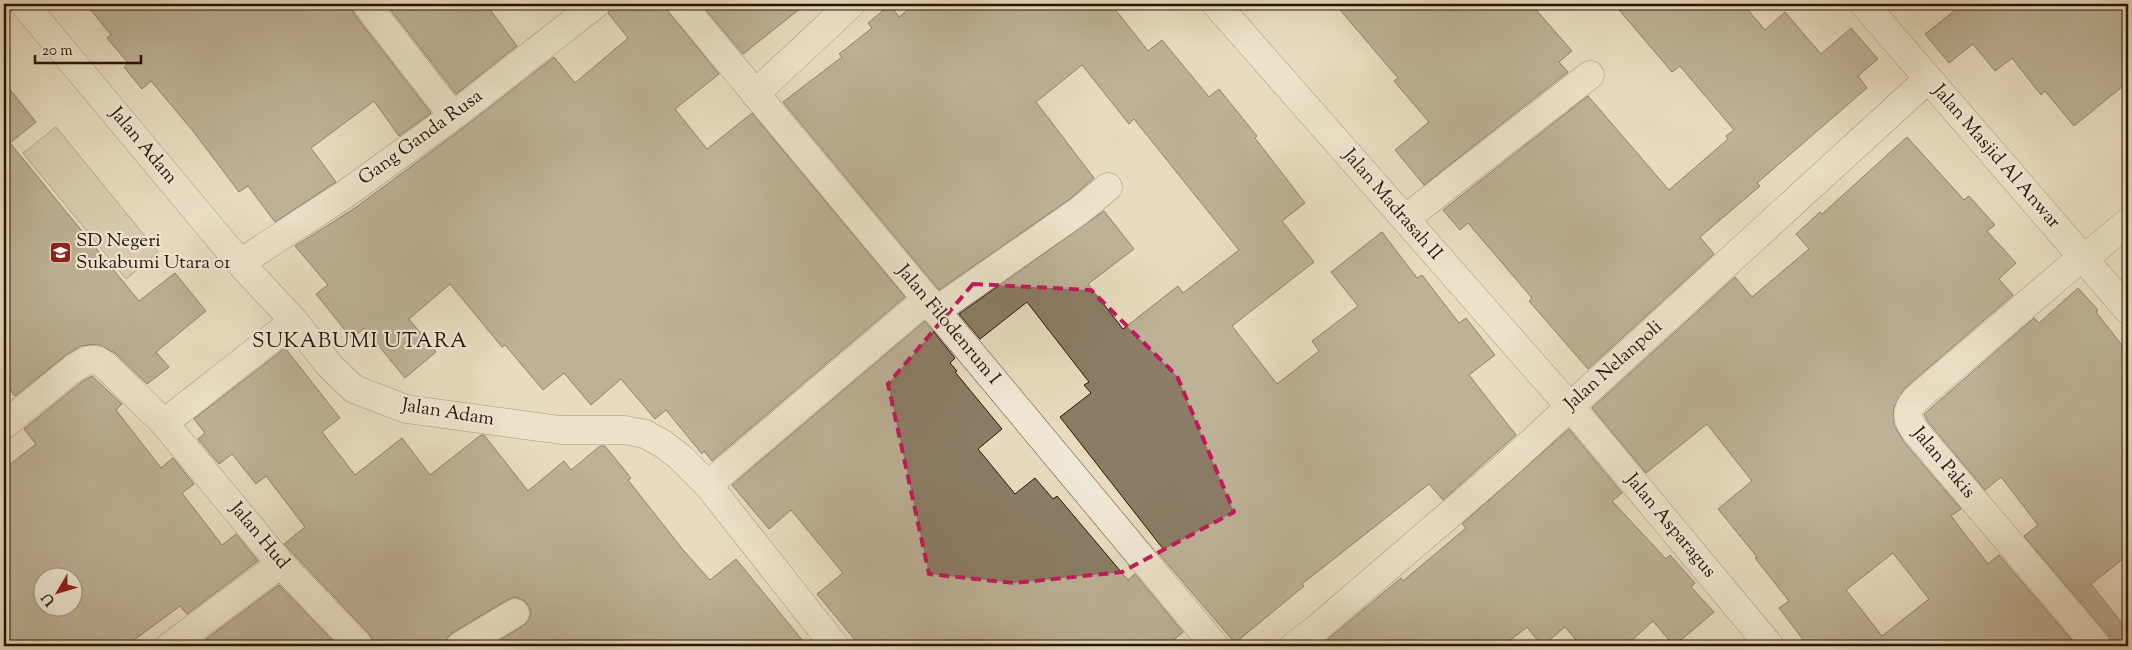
<svg xmlns="http://www.w3.org/2000/svg" width="2132" height="650" font-family="'Sorts Mill Goudy',serif">
<style>
.green{fill:#c7baa0;stroke:#776652}
.building{fill:#8b7c66;stroke:#271305;fill-rule:evenodd}
.lines{fill:none;stroke-linecap:round;stroke-linejoin:round}
.minor-casing{stroke:#574534;stroke-width:29}
.minor{stroke:#f0e8d6;stroke-width:28}
.marked{fill:none;stroke:#c2185b;stroke-width:4;stroke-dasharray:10 6;stroke-linejoin:round}
.labels{text-anchor:middle;dominant-baseline:central;stroke-width:4.5;stroke-linejoin:round;paint-order:stroke}
.street-label{font-size:19px;fill:#271305;stroke:#f0e8d6}
.poi-label{font-size:19px;fill:#271305;stroke:#f0e8d6;text-anchor:start}
.quarter-label{font-size:21px;letter-spacing:1px;fill:#271305;stroke:#f0e8d6}
</style>
<rect width="100%" height="100%" fill="#e8dcc0"/>
<filter id="stains"><feTurbulence type="fractalNoise" baseFrequency=".004" numOctaves="4"/><feColorMatrix values="0 0 0 0 .2 0 0 0 0 .09 0 0 0 0 .02 0 0 0 .5 -.17"/></filter>
<radialGradient id="worn" r=".72"><stop offset=".6" stop-color="#630" stop-opacity="0"/><stop offset="1" stop-color="#630" stop-opacity=".3"/></radialGradient>
<path class="green" d="M 56,127 L 158,252 L 126,279 L 23,153 Z"/>
<path class="building" d="M 86,4 L 351,4 L 354,14 L 431,113 L 399,136 L 374,101 L 311,148 L 336,182 L 275,222 L 248,186 L 239,192 L 193,131 L 151,81 L 142,89 L 124,67 L 128,63 L 107,38 L 111,35 Z
M 386,4 L 486,4 L 517,46 L 456,94 Z
M 611,4 L 662,4 L 719,74 L 675,109 L 707,149 L 752,113 L 905,297 L 712,461 L 704,451 L 702,454 L 666,410 L 655,419 L 621,379 L 591,405 L 564,373 L 543,390 L 505,345 L 502,347 L 450,284 L 409,319 L 436,352 L 405,378 L 364,328 L 352,339 L 316,294 L 328,285 L 295,246 L 355,208 L 463,128 L 554,57 L 575,83 L 628,38 L 608,13 Z
M 714,4 L 806,4 L 743,54 L 706,10 Z
M 915,4 L 1111,4 L 1148,51 L 1162,40 L 1209,97 L 1219,89 L 1257,136 L 1255,138 L 1305,203 L 1282,221 L 1314,262 L 1232,326 L 1277,384 L 1319,351 L 1312,341 L 1358,306 L 1331,272 L 1382,232 L 1417,278 L 1422,275 L 1459,323 L 1466,318 L 1495,355 L 1469,375 L 1516,435 L 1443,500 L 1429,484 L 1302,584 L 1304,586 L 1235,643 L 1159,554 L 1164,550 L 1060,417 L 1091,393 L 1084,385 L 1089,382 L 1027,302 L 980,339 L 959,314 L 1104,211 L 1134,249 L 1088,284 L 1123,329 L 1178,286 L 1183,293 L 1239,250 L 1134,119 L 1129,124 L 1082,65 L 1036,102 L 1094,178 L 1070,199 L 939,290 L 783,102 L 842,57 L 839,54 L 872,28 L 868,23 L 890,5 L 899,17 Z
M 1335,4 L 1531,4 L 1572,51 L 1559,62 L 1568,72 L 1424,185 L 1395,150 L 1429,122 L 1394,81 L 1398,78 Z
M 1614,4 L 1743,4 L 1765,30 L 1785,12 L 1821,54 L 1851,28 L 1878,59 L 1858,76 L 1867,88 L 1757,183 L 1760,186 L 1700,237 L 1714,254 L 1588,369 L 1529,301 L 1532,298 L 1468,223 L 1460,230 L 1443,210 L 1588,96 L 1669,190 L 1728,139 L 1726,136 L 1734,130 L 1680,66 L 1672,72 Z
M 1963,4 L 2128,4 L 2128,82 L 2074,126 L 2045,91 L 2041,95 L 2012,58 L 1995,71 L 1973,44 L 1949,63 L 1925,34 Z
M 4,82 L 36,122 L 10,143 L 139,301 L 175,273 L 206,311 L 156,352 L 169,367 L 147,384 L 115,353 L 97,344 L 81,346 L 66,355 L 15,396 L 4,382 Z
M 1907,137 L 1964,200 L 1969,196 L 1995,225 L 1987,231 L 2016,263 L 1999,279 L 2013,295 L 1904,389 L 1894,407 L 1894,425 L 1904,442 L 1961,509 L 1951,516 L 1988,564 L 1999,555 L 2077,646 L 1808,646 L 1779,608 L 1789,601 L 1755,558 L 1757,557 L 1718,509 L 1752,481 L 1707,424 L 1646,473 L 1592,408 L 1735,277 L 1752,297 L 1809,249 L 1796,234 L 1820,212 L 1822,214 ZM 1893,553 L 1929,599 L 1882,636 L 1846,590 Z
M 2078,288 L 2098,310 L 2096,312 L 2128,353 L 2128,555 L 2091,584 L 2128,631 L 2128,646 L 2112,646 L 2109,636 L 2024,536 L 2038,525 L 2001,477 L 1985,490 L 1928,422 L 1924,414 L 2034,318 L 2039,323 Z
M 925,321 L 955,358 L 950,363 L 957,371 L 955,372 L 1002,429 L 978,449 L 1015,494 L 1035,478 L 1053,499 L 1057,496 L 1128,580 L 1135,574 L 1183,632 L 1166,646 L 860,646 L 817,594 L 843,573 L 791,510 L 769,529 L 732,485 Z
M 285,348 L 340,418 L 322,432 L 355,475 L 402,438 L 430,475 L 481,435 L 484,435 L 528,491 L 564,461 L 571,470 L 600,446 L 605,446 L 631,478 L 628,480 L 684,551 L 710,580 L 736,559 L 807,646 L 490,646 L 523,626 L 529,620 L 531,612 L 528,605 L 523,600 L 515,597 L 507,600 L 452,633 L 447,638 L 444,646 L 374,646 L 370,635 L 284,544 L 305,527 L 266,476 L 256,484 L 232,454 L 219,464 L 198,439 L 205,433 L 194,419 Z
M 92,376 L 122,404 L 116,410 L 161,468 L 173,458 L 194,484 L 182,493 L 222,545 L 236,534 L 258,561 L 187,614 L 180,606 L 126,646 L 4,646 L 4,469 L 36,444 L 24,429 L 83,381 ZM 42,578 L 72,578 L 72,608 L 42,608 Z
M 1569,429 L 1622,493 L 1612,501 L 1666,559 L 1670,555 L 1695,583 L 1691,587 L 1714,612 L 1674,646 L 1653,621 L 1626,646 L 1581,646 L 1565,627 L 1542,646 L 1527,627 L 1503,646 L 1320,646 L 1401,578 L 1403,581 L 1466,528 L 1462,524 Z
M 279,585 L 338,646 L 212,646 L 206,639 Z"/>
<g class="lines">
<defs>
<path id="minor" d="M 24,4 L 240,263 L 294,321 L 330,366 L 354,389 L 406,409 L 561,430 L 625,430 L 645,434 L 663,444 L 680,457 L 708,485 L 835,646
M 366,4 L 453,116
M 681,4 L 1215,646
M 1216,4 L 1586,425 L 1770,646
M 1864,4 L 2128,310
M 755,94 L 851,4
M 1405,219 L 1590,75
M 2083,256 L 1916,399 C 1904,411 1907,420 1916,432 L 2097,646
M 2085,258 L 2128,222
M 240,263 L 344,195 L 453,116 L 596,4
M 936,311 L 1079,211 L 1108,187
M 164,423 L 294,321
M 4,425 L 74,368 L 88,360 L 97,360 L 106,366 L 164,423 L 281,564 L 359,646
M 708,485 L 927,299
M 170,646 L 281,564
M 460,646 L 515,613
M 1294,646 L 1314,631 L 1500,471 L 1928,79"/>
</defs>
<use href="#minor" class="minor-casing"/>
<use href="#minor" class="minor"/>
</g>
<path d="M0 0H2132V650H0ZM 973,284 L 1091,290 L 1177,376 L 1234,512 L 1122,572 L 1014,583 L 929,574 L 888,384 Z" fill="#e8dcc0" fill-opacity=".55" fill-rule="evenodd"/>
<path class="marked" d="M 973,284 L 1091,290 L 1177,376 L 1234,512 L 1122,572 L 1014,583 L 929,574 L 888,384 Z"/>
<defs>
<symbol id="school-square" viewBox="-11 -11 22 22"><rect x="-9" y="-9" width="18" height="18" rx="4" fill="#8f2418" stroke="#f0e8d6"/><path d="M0-5L7-2L0 1L-7-2ZM-4 1L0 2.5L4 1V4Q0 6-4 4Z" fill="#fff"/></symbol>
</defs>
<g fill-rule="evenodd">
<use href="#school-square" x="48" y="240" width="25" height="25"/>
</g>
<g class="labels">
<g class="street-label">
<text transform="translate(421 138) rotate(-36)">Gang Ganda Rusa</text>
<text transform="translate(143 146) rotate(50)">Jalan Adam</text>
<text transform="translate(1996 157) rotate(49)">Jalan Masjid Al Anwar</text>
<text transform="translate(1392 205) rotate(49)">Jalan Madrasah II</text>
<text transform="translate(948 325) rotate(50)">Jalan Filodenrum I</text>
<text transform="translate(1614 366) rotate(-42)">Jalan Nelanpoli</text>
<text transform="translate(448 413) rotate(9)">Jalan Adam</text>
<text transform="translate(1943 463) rotate(50)">Jalan Pakis</text>
<text transform="translate(1670 526) rotate(50)">Jalan Asparagus</text>
<text transform="translate(259 536) rotate(50)">Jalan Hud</text>
</g>
<g class="poi-label">
<text x="76" y="241">SD Negeri<tspan x="76" dy="22">Sukabumi Utara 01</tspan></text>
</g>
<g class="quarter-label">
<text x="360" y="342">SUKABUMI UTARA</text>
</g>
</g>
<rect width="2132" height="650" fill="none" stroke="#e8dcc0" stroke-width="20"/>
<rect x="5" y="5" width="2122" height="640" fill="none" stroke="#271305" stroke-width="2.5"/>
<rect x="10" y="10" width="2112" height="630" fill="none" stroke="#271305"/>
<g transform="translate(58 592) rotate(232)"><circle r="24" fill="#f0e8d6" stroke="#a09382"/>
<path d="M0-4L9 19L0 12L-9 19Z" fill="#8f2418"/>
<text y="-8" font-size="14" font-weight="bold" text-anchor="middle" fill="#271305">U</text>
</g>
<path d="M35 55v8h106v-8" fill="none" stroke="#271305" stroke-width="2.5"/>
<text x="42" y="55" font-size="15" fill="#271305" stroke="#f0e8d6" stroke-width="4" paint-order="stroke">20 m</text>
<rect width="100%" height="100%" filter="url(#stains)"/>
<rect width="100%" height="100%" fill="url(#worn)"/>
</svg>
